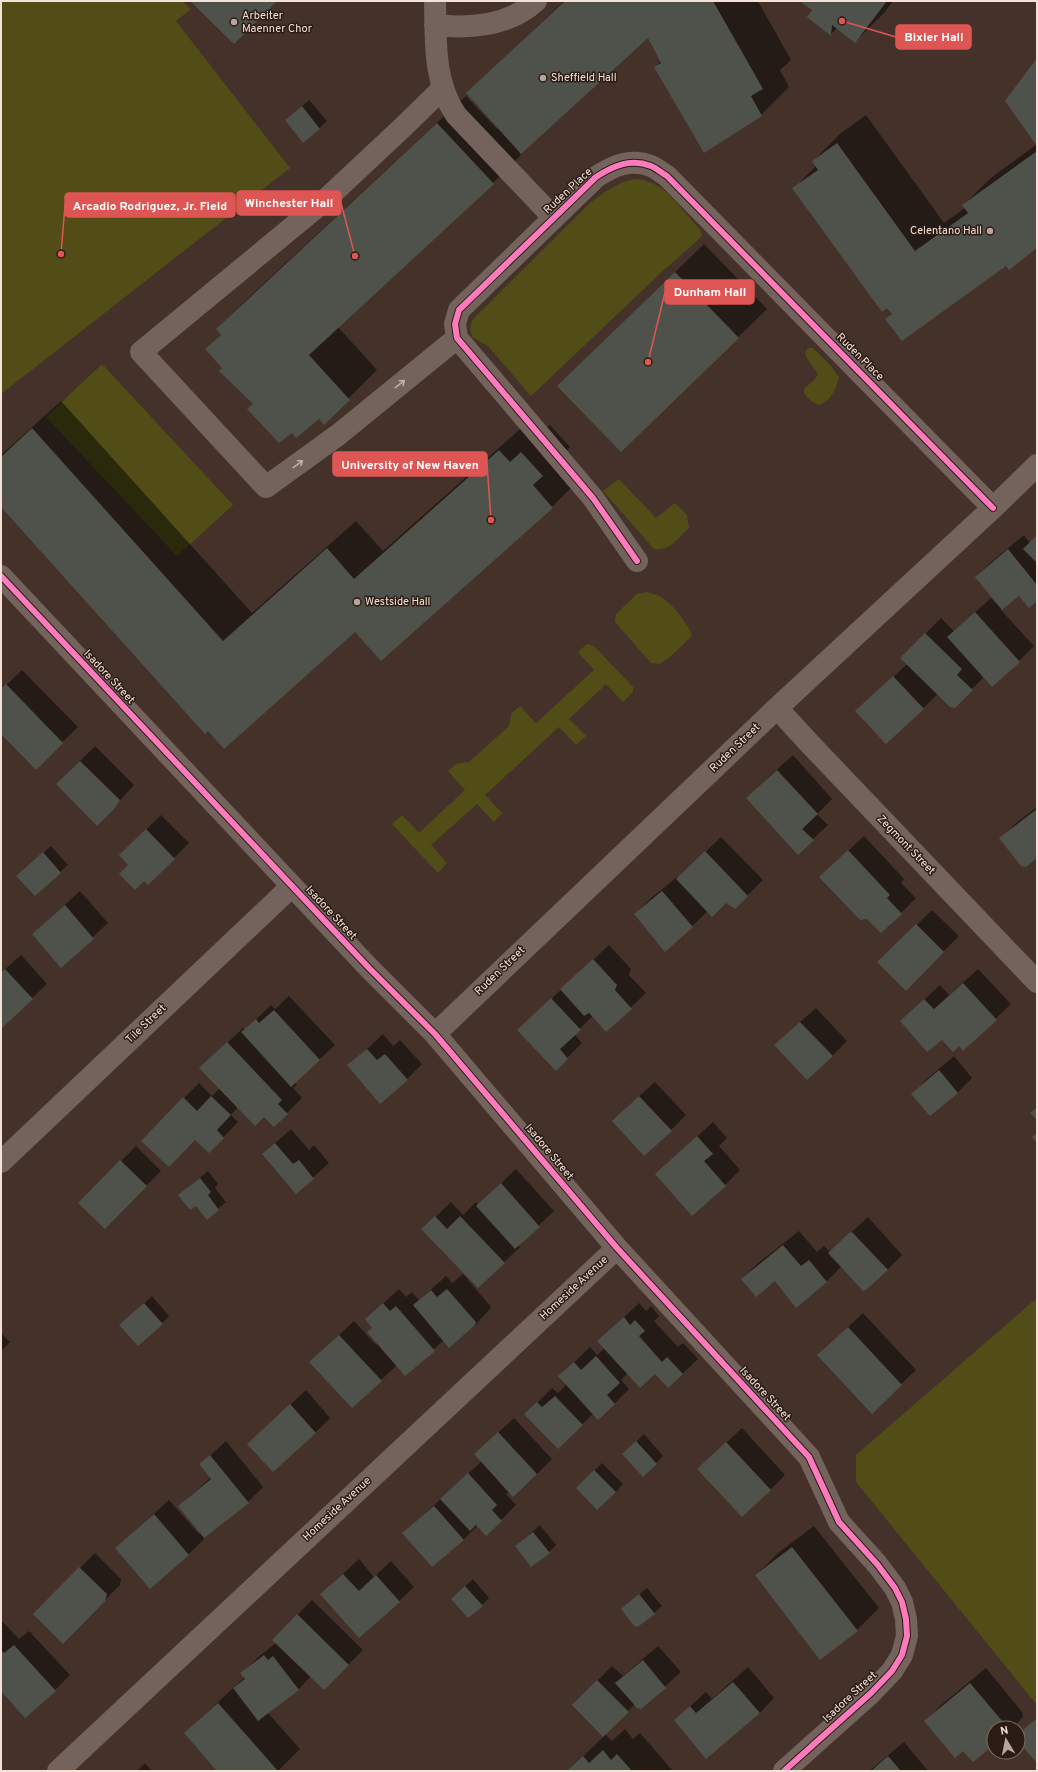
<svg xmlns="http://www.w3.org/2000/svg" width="1038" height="1772" font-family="Overpass,sans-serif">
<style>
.green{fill:#524d17}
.shadow{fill:#0007}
.building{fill:#4f524a}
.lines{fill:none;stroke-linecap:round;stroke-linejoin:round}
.minor{stroke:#73635c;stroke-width:22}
.cycleway-casing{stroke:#2a1c15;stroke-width:8}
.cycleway{stroke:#fd7abc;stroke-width:6}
.oneway{stroke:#c2afa6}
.poi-dot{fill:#b8a49b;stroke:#2a1c15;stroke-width:1.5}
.labels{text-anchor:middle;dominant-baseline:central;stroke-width:3;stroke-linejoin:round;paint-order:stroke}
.poi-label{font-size:11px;fill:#f6e1d8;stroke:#2a1c15;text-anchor:start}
.street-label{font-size:11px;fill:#f6e1d8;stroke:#2a1c15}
.leader{fill:none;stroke:#de5654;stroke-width:1.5}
.callout-dot{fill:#de5654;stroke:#2a1c15;stroke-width:1.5}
.callout{fill:#de5654;stroke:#de5654;stroke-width:1.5}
.callout-label{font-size:12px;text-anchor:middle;font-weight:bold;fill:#fff}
</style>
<rect width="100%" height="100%" fill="#44322a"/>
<path class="green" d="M 1,1 L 182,1 L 191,9 L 176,21 L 290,168 L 1,394 Z
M 635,179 C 665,180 680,209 700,229 L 702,235 L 697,241 L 665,269 L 531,396 L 488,346 L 472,337 L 470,328 L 473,319 L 590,203 C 605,192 617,182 635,179 Z
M 808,348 L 813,348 L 830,365 L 839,377 C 836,388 831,403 818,405 L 810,400 L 804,393 L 804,389 L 815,379 L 818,374 C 814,366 806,361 805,352 Z
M 102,364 L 233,505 L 177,556 L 46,417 Z
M 619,479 L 656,518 L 675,503 L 687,515 L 689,528 C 678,538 669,552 654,549 L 603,491 Z
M 647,592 C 653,594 659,595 664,599 C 673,605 690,626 692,636 L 670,657 L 659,664 L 651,663 L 615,622 L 616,614 L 637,594 Z
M 587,644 L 594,646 L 633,687 L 633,692 L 623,702 L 606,684 L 569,719 L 586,736 L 576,745 L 559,727 L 485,795 L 502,813 L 494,822 L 477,804 L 431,845 L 447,863 L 438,873 L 392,824 L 402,815 L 419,833 L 465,790 L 448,771 L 456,764 L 469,762 L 509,726 L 511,714 L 520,706 L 536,723 L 594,670 L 578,652 Z
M 1037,1298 L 1037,1705 L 856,1482 L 856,1455 Z"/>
<path class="shadow" d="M 564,1 L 758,1 L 791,60 L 780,70 L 789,87 L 761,115 L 655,67 L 661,61 L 649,36 L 520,153 L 521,155 L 493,183 L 338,327 L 377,370 L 324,423 L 319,418 L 292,432 L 255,403 L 206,349 L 222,334 L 217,329 L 246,300 L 466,96 L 497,129 L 498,128 L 467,94 Z
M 805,1 L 893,1 L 884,13 L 855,42 L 837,28 L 831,34 Z
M 309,100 L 327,121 L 304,142 L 286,120 Z
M 866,115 L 944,223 L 965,208 L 963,205 L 992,177 L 1037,144 L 1037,247 L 1006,265 L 887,319 L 892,313 L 794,188 L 816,166 L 813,161 L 841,133 Z
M 704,244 L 767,309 L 621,451 L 558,386 Z
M 61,401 L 252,613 L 356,521 L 383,551 L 528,422 L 539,434 L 550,425 L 570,447 L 561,457 L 580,479 L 552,507 L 381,659 L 355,630 L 224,748 L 1,505 L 1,455 Z
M 1024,535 L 1030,543 L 1037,536 L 1037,600 L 1020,595 L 1001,610 L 1034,646 L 1019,661 L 984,677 L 954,707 L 938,694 L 886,743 L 872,697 L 907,664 L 901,658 L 941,618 L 954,631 L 991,598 L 996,603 L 997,602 L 976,577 L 991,562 Z
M 22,670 L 78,727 L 36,768 L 1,733 L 1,690 Z
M 95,746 L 134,785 L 112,809 L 57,784 Z
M 793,755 L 832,799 L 817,814 L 828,825 L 798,853 L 762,783 Z
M 1037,807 L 1037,857 L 1001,838 L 1016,823 Z
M 161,815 L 189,843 L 148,884 L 120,855 Z
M 864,836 L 904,879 L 901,883 L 916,898 L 901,913 L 836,862 Z
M 721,837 L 763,880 L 735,908 L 726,902 L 708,911 L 692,926 L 635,914 L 650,899 L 677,877 L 678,878 Z
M 51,846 L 68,865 L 35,894 L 25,869 Z
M 80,891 L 108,923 L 61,966 L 33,934 Z
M 932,910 L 959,936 L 906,989 L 879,962 Z
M 609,945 L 631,969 L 629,975 L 646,993 L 606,1031 L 593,1016 L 574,1034 L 582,1043 L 556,1069 L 533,1016 Z
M 21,955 L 47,984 L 1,1027 L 1,973 Z
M 978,969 L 1011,1004 L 963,1050 L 959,1045 L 901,1021 L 940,985 L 949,995 Z
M 289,996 L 335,1045 L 295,1082 L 297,1085 L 293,1088 L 302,1098 L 274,1126 L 264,1116 L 238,1107 L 231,1115 L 238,1122 L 209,1152 L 184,1098 L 199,1083 L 212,1096 L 220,1088 L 216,1054 L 243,1028 L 245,1030 L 271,1005 L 275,1009 Z
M 816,1008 L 847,1041 L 832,1056 L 791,1030 Z
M 383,1034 L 393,1046 L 400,1040 L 422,1064 L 407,1079 L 349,1066 Z
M 954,1056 L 972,1078 L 957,1093 L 912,1094 L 927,1079 Z
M 655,1082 L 686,1115 L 671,1130 L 628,1106 Z
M 713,1122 L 727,1138 L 719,1146 L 740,1170 L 725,1185 L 656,1174 Z
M 291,1129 L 309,1150 L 314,1145 L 329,1163 L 296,1193 L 263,1154 Z
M 136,1146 L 161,1171 L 105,1227 L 80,1203 Z
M 516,1169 L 554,1211 L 518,1245 L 520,1247 L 478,1287 L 423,1229 L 451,1202 L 463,1215 L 476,1202 L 478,1205 Z
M 208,1171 L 218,1184 L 215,1188 L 226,1202 L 207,1218 L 196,1204 L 179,1195 Z
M 868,1217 L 902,1255 L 887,1270 L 842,1266 L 827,1281 L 796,1306 L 775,1280 L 742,1279 L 757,1264 L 799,1231 L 817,1252 L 824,1246 L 830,1252 Z
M 463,1274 L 491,1307 L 490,1309 L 475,1325 L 444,1340 L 405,1375 L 397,1365 L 381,1380 L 326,1347 L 354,1321 L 376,1345 L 378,1343 L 373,1327 L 366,1319 L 399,1289 L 406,1297 L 412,1292 L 419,1300 L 446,1276 L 452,1283 Z
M 152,1296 L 169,1316 L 162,1323 L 128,1318 Z
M 639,1303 L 646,1311 L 651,1306 L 659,1316 L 654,1321 L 678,1347 L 683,1343 L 698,1359 L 668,1387 L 655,1373 L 628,1373 L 621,1380 L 629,1389 L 614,1404 L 594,1413 L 558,1448 L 526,1414 L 552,1388 L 558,1393 L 567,1384 L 560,1376 L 590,1347 L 597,1355 L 605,1348 L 599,1341 Z
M 863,1313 L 916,1370 L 872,1412 L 818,1355 Z
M 1,1333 L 10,1342 L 1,1351 Z
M 306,1390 L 330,1418 L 315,1433 L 248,1444 Z
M 514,1418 L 552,1459 L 537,1474 L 506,1494 L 516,1505 L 486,1535 L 478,1525 L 463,1540 L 404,1533 L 482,1461 L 475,1454 Z
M 742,1428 L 785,1475 L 770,1490 L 714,1454 Z
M 644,1434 L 663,1456 L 656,1463 L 631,1447 Z
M 226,1441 L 263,1487 L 248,1502 L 203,1538 L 204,1539 L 189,1554 L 150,1588 L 116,1548 L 169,1500 L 199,1534 L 201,1533 L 179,1506 L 211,1477 L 201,1464 Z
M 602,1463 L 623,1484 L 616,1492 L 577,1488 Z
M 540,1525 L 556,1545 L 549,1552 L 516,1546 Z
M 814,1526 L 879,1608 L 857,1630 L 756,1575 L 778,1553 Z
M 95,1553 L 121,1579 L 120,1585 L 63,1642 L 34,1614 Z
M 359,1559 L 374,1577 L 391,1561 L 414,1587 L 399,1601 L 321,1594 Z
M 473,1579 L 489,1598 L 482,1605 L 459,1592 Z
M 647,1588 L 662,1606 L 639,1626 L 630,1602 Z
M 312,1600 L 363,1650 L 324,1689 L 311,1676 L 299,1689 L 268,1713 L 300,1749 L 278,1771 L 218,1771 L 185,1733 L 245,1677 L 242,1673 L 257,1658 L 276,1643 L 273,1640 Z
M 2,1621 L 19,1639 L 29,1631 L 70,1675 L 55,1690 L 1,1690 Z
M 658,1646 L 681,1672 L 641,1708 L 635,1704 L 605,1734 L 612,1741 L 625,1729 L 633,1739 L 640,1733 L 673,1771 L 568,1771 L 604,1736 L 573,1705 L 612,1666 L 623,1676 Z
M 748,1667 L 774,1698 L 760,1713 L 675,1720 L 706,1692 L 712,1699 Z
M 986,1668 L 1022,1712 L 1023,1717 L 1012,1728 L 994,1728 L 994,1744 L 963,1749 L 926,1721 L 940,1706 Z
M 904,1742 L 928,1771 L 869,1771 Z
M 145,1763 L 152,1771 L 137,1771 Z"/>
<path class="building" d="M 190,1 L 277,1 L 234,44 Z
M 565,1 L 713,1 L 763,89 L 751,96 L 762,116 L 704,153 L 654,67 L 661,63 L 648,38 L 521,154 L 466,93 Z
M 804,1 L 887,1 L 855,43 L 832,25 L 831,36 L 807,17 L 812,10 L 802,3 Z
M 1037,58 L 1037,146 L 1005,101 Z
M 302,106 L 320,129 L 303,143 L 285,120 Z
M 437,123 L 494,184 L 309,355 L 350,400 L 324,425 L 319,419 L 296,438 L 292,433 L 279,443 L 247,409 L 253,404 L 219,371 L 222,368 L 205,349 L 221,335 L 216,329 Z
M 837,143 L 915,251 L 968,213 L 962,205 L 1037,151 L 1037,248 L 1009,270 L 1006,266 L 902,341 L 885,319 L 892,314 L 887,308 L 882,312 L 792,188 L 818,170 L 812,161 Z
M 675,272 L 739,338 L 621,452 L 557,386 Z
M 32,428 L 223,641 L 327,548 L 354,579 L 499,450 L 510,462 L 521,452 L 543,476 L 533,485 L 553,508 L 381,661 L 355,632 L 224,749 L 208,731 L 205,734 L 1,507 L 1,457 Z
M 1037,535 L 1037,563 L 1023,549 Z
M 1008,549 L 1037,585 L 1037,601 L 1029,608 L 1019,596 L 1002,610 L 975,577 Z
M 975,612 L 1020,662 L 992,687 L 947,637 Z
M 925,633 L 962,669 L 957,675 L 973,690 L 955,708 L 950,707 L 900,658 Z
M 893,676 L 924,709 L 886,744 L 855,711 Z
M 6,684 L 63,743 L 36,770 L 1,734 L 1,689 Z
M 80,761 L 120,800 L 114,809 L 97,826 L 56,784 Z
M 777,770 L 818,814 L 802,829 L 814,840 L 798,855 L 746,798 Z
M 1037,809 L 1037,858 L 1026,867 L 1021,866 L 999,838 Z
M 146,829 L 175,859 L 148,885 L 144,881 L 135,890 L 119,874 L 128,865 L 119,855 Z
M 848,850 L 890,895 L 887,898 L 902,914 L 881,933 L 867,919 L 860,920 L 819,877 Z
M 705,851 L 748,896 L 735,909 L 726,903 L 712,917 L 676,879 Z
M 43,852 L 61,873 L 35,896 L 16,876 Z
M 662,891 L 693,927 L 665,952 L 634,914 Z
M 65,905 L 94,939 L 61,968 L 32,934 Z
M 916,924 L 944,952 L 906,991 L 877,962 Z
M 593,959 L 617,985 L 615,990 L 632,1009 L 606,1032 L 589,1013 L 584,1016 L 560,989 Z
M 5,969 L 33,999 L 1,1029 L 1,973 Z
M 963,983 L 997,1020 L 963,1051 L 959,1046 L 953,1052 L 942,1040 L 927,1052 L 900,1021 L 924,999 L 934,1009 Z
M 551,998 L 581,1030 L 560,1049 L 568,1059 L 556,1071 L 517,1030 Z
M 274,1010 L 320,1060 L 291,1087 L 241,1032 L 256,1019 L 259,1023 Z
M 800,1022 L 833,1056 L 807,1080 L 774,1045 Z
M 227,1042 L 282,1100 L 278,1104 L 288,1114 L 274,1127 L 264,1117 L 255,1126 L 199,1068 Z
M 367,1049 L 377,1060 L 385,1054 L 408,1080 L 380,1104 L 347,1065 Z
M 939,1070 L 958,1093 L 930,1116 L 911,1094 Z
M 211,1096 L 231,1115 L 217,1130 L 224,1138 L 209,1153 L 195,1140 L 169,1167 L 141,1141 L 183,1097 L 197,1111 Z
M 639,1096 L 672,1131 L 644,1156 L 612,1121 Z
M 1037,1107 L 1037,1120 L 1030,1113 Z
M 1037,1133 L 1037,1143 L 1032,1137 Z
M 697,1136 L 713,1154 L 704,1161 L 726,1186 L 692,1216 L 655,1174 Z
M 275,1143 L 293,1164 L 299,1160 L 314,1179 L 296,1194 L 262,1154 Z
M 120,1160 L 147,1186 L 105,1229 L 78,1203 Z
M 200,1178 L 211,1192 L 208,1195 L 219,1210 L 207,1220 L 196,1206 L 190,1210 L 178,1195 Z
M 501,1183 L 540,1227 L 515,1249 L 476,1206 Z
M 435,1216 L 447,1229 L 460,1216 L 505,1263 L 478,1288 L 421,1229 Z
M 852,1232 L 888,1270 L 866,1290 L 863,1291 L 828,1253 L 849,1233 Z
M 783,1245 L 801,1266 L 809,1260 L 827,1282 L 796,1308 L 775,1281 L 756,1297 L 741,1279 Z
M 447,1289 L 476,1322 L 475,1325 L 449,1348 L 413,1305 L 431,1290 L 437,1297 Z
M 144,1303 L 163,1324 L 138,1346 L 119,1325 Z
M 383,1303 L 390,1311 L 396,1306 L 435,1351 L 405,1376 L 367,1332 L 372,1328 L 365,1319 Z
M 624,1317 L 630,1325 L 635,1320 L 645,1331 L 639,1336 L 662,1362 L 667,1357 L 683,1374 L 668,1388 L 655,1374 L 640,1388 L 597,1341 Z
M 848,1327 L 902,1385 L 872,1414 L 817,1355 Z
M 339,1335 L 382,1381 L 352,1408 L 309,1362 Z
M 596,1356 L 620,1383 L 607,1395 L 615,1404 L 598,1420 L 558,1376 L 574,1362 L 581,1370 Z
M 555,1396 L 583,1425 L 558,1449 L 524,1414 L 537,1402 L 542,1407 Z
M 290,1404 L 316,1433 L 273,1472 L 247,1444 Z
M 498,1432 L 537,1474 L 513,1497 L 474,1454 Z
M 636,1441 L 657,1464 L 643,1477 L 622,1454 Z
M 726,1442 L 771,1490 L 742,1517 L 697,1469 Z
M 210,1455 L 249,1503 L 204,1538 L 178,1506 L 211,1479 L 199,1464 Z
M 594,1470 L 616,1492 L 597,1510 L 576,1488 Z
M 468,1473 L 497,1505 L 492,1510 L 502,1521 L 486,1536 L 476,1525 L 470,1531 L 440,1499 Z
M 434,1506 L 464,1540 L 432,1567 L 402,1533 Z
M 154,1514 L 189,1555 L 150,1589 L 115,1548 Z
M 533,1532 L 550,1553 L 531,1567 L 515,1546 Z
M 792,1547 L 858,1631 L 820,1660 L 755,1575 Z
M 79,1567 L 107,1594 L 105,1601 L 63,1644 L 33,1614 Z
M 343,1574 L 359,1591 L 376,1575 L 400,1602 L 359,1638 L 320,1594 Z
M 465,1586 L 483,1606 L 468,1618 L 451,1599 Z
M 639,1594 L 655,1614 L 639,1626 L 635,1627 L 621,1609 Z
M 297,1614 L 349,1665 L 324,1690 L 272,1640 Z
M 14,1645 L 56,1691 L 25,1718 L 1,1691 L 1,1650 L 4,1653 Z
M 264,1655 L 268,1660 L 273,1656 L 299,1690 L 258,1721 L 233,1688 L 245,1679 L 240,1673 Z
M 643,1660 L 666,1688 L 641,1709 L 637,1708 L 615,1683 Z
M 597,1680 L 629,1712 L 603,1737 L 572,1705 Z
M 733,1682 L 760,1713 L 706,1759 L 674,1720 L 690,1706 L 696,1713 Z
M 970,1683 L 1008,1728 L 994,1728 L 994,1745 L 973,1762 L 963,1751 L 955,1758 L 924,1721 Z
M 218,1703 L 278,1771 L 217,1771 L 184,1733 Z
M 1035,1720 L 1037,1722 L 1037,1763 L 1018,1741 L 1018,1734 Z
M 603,1750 L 611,1760 L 617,1754 L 632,1771 L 567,1771 L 583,1756 L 589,1763 Z
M 888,1756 L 901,1771 L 871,1771 Z"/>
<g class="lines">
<path class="minor" d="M 435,1 C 436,40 433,81 456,115 L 554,218
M 435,25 C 471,29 509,26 536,1
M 443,88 L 402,128 L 323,202 L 141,352 L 266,487 L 338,435 L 457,338
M 637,561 L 593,498 L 457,338 L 455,324 L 459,310 L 596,177 C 613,166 630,158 651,166 C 656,168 662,173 667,176 L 993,508
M 1,576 L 369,968 L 435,1034 L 617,1248 L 809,1457 L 839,1522 L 877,1564 L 895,1588 L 902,1602 L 906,1619 L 907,1636 L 902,1655 L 892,1671 L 871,1693 L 784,1771
M 777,708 L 810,744 L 1037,982
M 435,1034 L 777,708 L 993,508 L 1037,465
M 1,1162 L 292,886
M 58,1771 L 617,1248"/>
<defs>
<path id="cycleway" d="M 637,561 L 593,498 L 457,338 L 455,324 L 459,310 L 596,177 C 613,166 630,158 651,166 C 656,168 662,173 667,176 L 993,508
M 1,576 L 369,968 L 435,1034 L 617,1248 L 809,1457 L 839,1522 L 877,1564 L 895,1588 L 902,1602 L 906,1619 L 907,1636 L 902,1655 L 892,1671 L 871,1693 L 784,1771"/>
</defs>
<use href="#cycleway" class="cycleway-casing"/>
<use href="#cycleway" class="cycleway"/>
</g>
<defs><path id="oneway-shaft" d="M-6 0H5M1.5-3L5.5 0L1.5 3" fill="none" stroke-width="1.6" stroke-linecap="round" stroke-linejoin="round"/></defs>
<g class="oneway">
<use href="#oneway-shaft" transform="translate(400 384) rotate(-38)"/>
<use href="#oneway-shaft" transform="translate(298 464) rotate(-36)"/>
</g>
<g class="poi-dot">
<circle cx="234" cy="22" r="4"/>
<circle cx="543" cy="78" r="4"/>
<circle cx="990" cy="231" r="4"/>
<circle cx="357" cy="602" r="4"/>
</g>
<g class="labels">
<g class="poi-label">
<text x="242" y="16">Arbeiter<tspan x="242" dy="13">Maenner Chor</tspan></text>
<text x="551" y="78">Sheffield Hall</text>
<text x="982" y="231" text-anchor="end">Celentano Hall</text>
<text x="365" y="602">Westside Hall</text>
</g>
<g class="street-label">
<text transform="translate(568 191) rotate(-43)">Ruden Place</text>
<text transform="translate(860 357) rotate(45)">Ruden Place</text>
<text transform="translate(109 677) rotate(47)">Isadore Street</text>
<text transform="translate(735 748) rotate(-44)">Ruden Street</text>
<text transform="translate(906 845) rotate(46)">Zegmont Street</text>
<text transform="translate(331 913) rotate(47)">Isadore Street</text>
<text transform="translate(500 971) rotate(-44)">Ruden Street</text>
<text transform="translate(146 1024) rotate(-44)">Tile Street</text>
<text transform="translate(549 1152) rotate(50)">Isadore Street</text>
<text transform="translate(574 1288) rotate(-43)">Homeside Avenue</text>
<text transform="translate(765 1394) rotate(47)">Isadore Street</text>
<text transform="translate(337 1509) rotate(-43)">Homeside Avenue</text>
<text transform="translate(850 1697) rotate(-43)">Isadore Street</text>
</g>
</g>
<path class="leader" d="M842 21L896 37M355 256L341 203M61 254L65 205M648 362L665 292M491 520L487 464"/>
<g class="callout-dot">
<circle cx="842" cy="21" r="4"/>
<circle cx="355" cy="256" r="4"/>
<circle cx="61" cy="254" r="4"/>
<circle cx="648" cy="362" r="4"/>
<circle cx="491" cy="520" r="4"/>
</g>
<g class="callout">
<rect x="896" y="25" width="75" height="24" rx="4"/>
<rect x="237" y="191" width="104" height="24" rx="4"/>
<rect x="65" y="193" width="170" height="24" rx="4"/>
<rect x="665" y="280" width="89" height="24" rx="4"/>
<rect x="333" y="452" width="154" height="24" rx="4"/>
</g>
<g class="callout-label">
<text x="934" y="41">Bixler Hall</text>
<text x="289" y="207">Winchester Hall</text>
<text x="150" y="210">Arcadio Rodriguez, Jr. Field</text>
<text x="710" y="296">Dunham Hall</text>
<text x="410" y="469">University of New Haven</text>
</g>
<rect width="1038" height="1772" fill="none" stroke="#f6e1d8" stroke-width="4"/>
<g transform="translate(1006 1740) rotate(350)"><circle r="19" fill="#2a1c15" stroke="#7c6b63"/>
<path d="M0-3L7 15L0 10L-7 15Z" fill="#b8a49b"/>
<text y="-6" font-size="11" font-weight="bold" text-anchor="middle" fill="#f6e1d8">N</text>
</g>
</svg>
